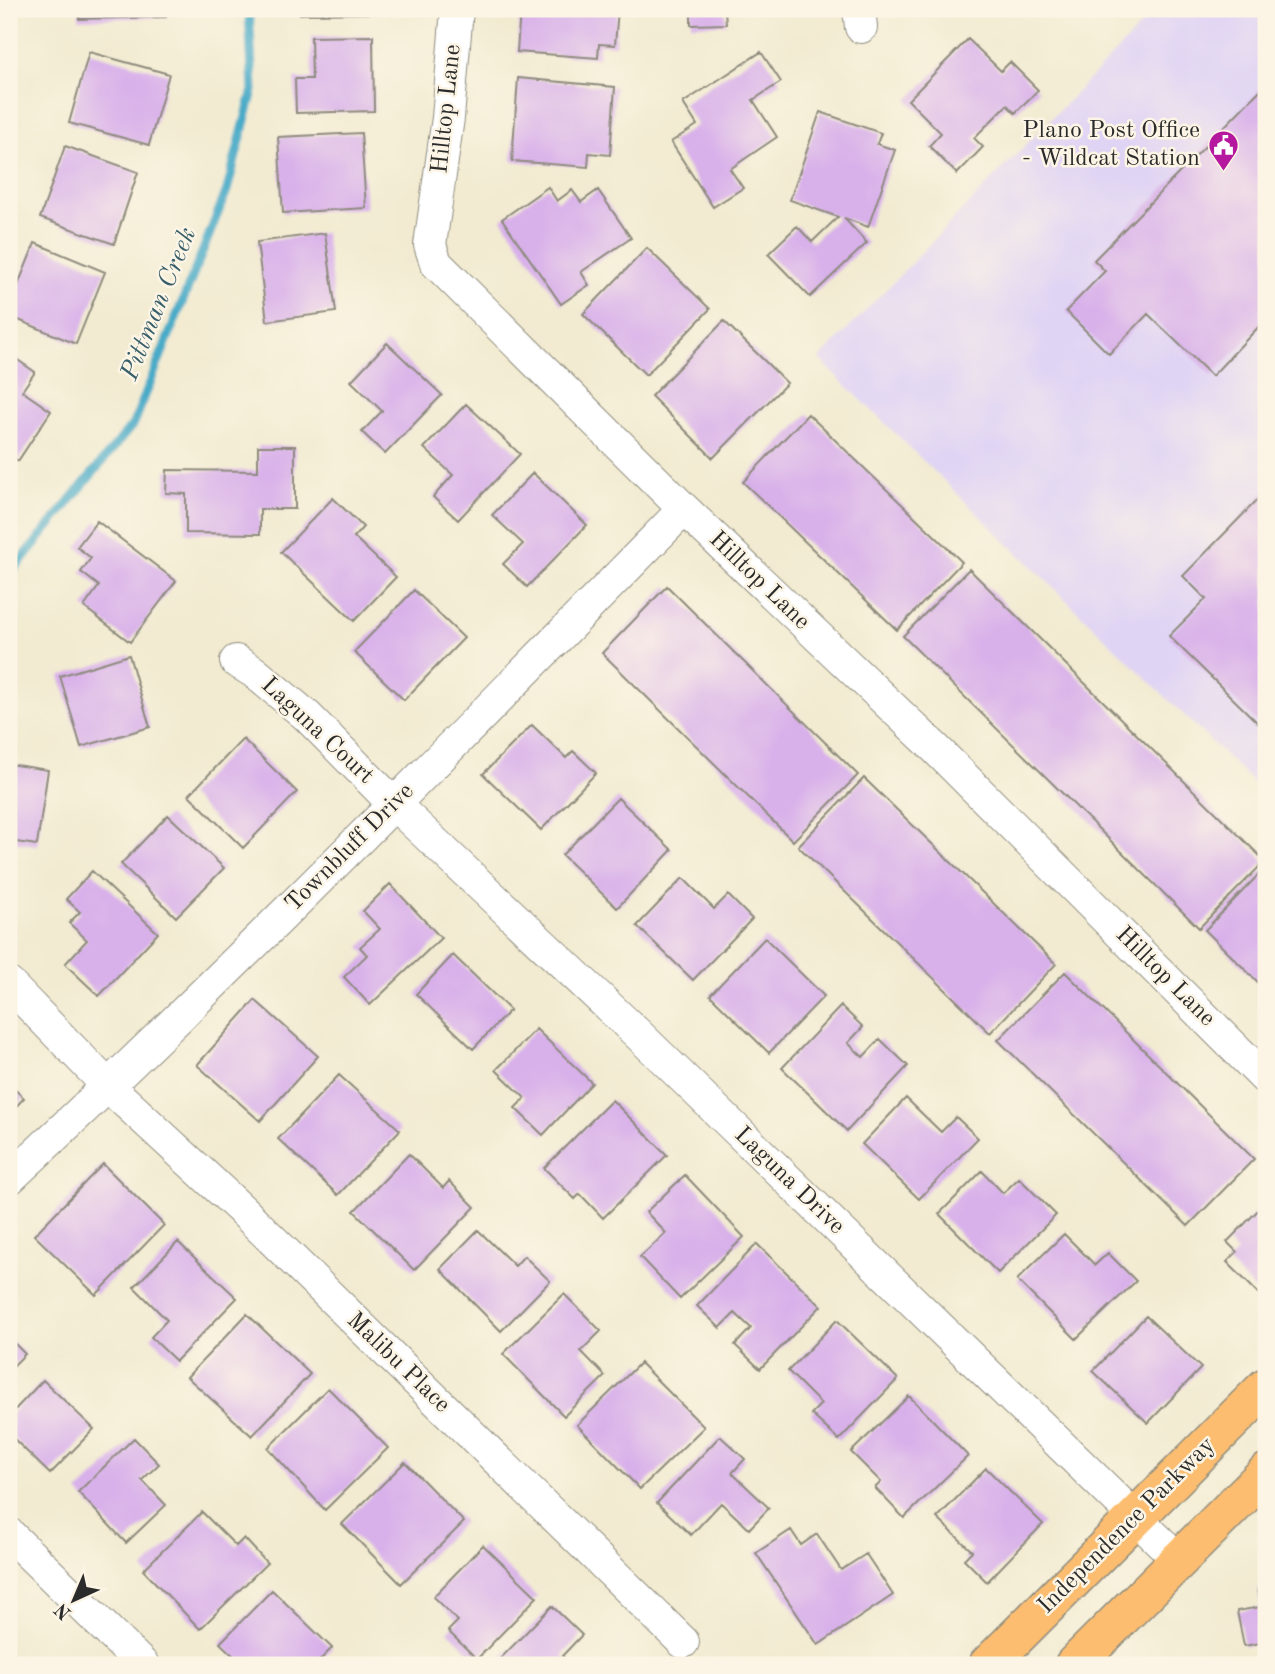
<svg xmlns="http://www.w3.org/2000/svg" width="1275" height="1674" font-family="'Old Standard TT',serif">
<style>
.built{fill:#e0d4f4}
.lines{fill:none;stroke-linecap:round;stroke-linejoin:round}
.stream{stroke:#48abc8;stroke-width:9}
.building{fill:#d8b0ea}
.minor-casing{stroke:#8e8b7e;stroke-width:34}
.major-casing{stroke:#8e8b7e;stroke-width:41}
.minor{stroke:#fff;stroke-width:32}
.major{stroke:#fcbd6f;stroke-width:38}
.labels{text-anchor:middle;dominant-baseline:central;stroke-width:5;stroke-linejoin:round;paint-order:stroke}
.street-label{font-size:24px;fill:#2b2b2b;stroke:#fcf5e5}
.poi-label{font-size:24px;fill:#2b2b2b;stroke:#fcf5e5;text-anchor:end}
.water-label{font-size:26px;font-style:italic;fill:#375e6a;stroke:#fcf5e5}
</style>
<rect width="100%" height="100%" fill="#fcf5e5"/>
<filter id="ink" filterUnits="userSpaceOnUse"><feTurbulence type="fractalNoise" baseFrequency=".0143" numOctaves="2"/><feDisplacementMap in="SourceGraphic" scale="14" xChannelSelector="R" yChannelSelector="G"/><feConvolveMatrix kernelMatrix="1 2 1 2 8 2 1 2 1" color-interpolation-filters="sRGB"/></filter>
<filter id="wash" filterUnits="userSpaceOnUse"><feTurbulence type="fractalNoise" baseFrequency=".00686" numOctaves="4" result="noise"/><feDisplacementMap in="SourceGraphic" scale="28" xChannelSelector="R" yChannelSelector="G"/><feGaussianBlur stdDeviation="1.57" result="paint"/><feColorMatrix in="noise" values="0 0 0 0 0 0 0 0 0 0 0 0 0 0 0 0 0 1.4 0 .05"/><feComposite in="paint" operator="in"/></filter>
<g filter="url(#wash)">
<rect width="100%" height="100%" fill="#f2ebd1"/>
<path class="built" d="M 1157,9 L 1266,9 L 1266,795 L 819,359 Z"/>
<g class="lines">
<path class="stream" d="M 9,575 L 134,423 L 227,190 L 253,90 L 249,9"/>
</g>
<g id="blocks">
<path class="building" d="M 79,9 L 165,9 L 166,17 L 79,19 Z
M 299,9 L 380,9 L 380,13 L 300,14 Z
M 520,9 L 618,9 L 615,45 L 599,44 L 598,58 L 517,52 Z
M 691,9 L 725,9 L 726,24 L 691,25 Z
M 373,36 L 374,111 L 296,113 L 295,79 L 312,79 L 311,37 Z
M 968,39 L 1001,71 L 1010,62 L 1038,90 L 1015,113 L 1007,105 L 974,138 L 983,147 L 957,174 L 929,146 L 941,133 L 908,100 Z
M 89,52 L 169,74 L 149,145 L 69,123 Z
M 761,52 L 781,82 L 753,100 L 777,137 L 730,169 L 743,188 L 713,207 L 671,142 L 697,125 L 683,103 Z
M 518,78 L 615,87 L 610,155 L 589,153 L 588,167 L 512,161 Z
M 1266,84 L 1266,319 L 1212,376 L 1148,314 L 1109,354 L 1066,311 L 1105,271 L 1094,260 Z
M 820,112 L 881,133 L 877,144 L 895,150 L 868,227 L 844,218 L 867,243 L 810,297 L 768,254 L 797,226 L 812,242 L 838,217 L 790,200 Z
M 361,133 L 366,208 L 283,213 L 278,137 Z
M 65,146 L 138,172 L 114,244 L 40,218 Z
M 548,187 L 557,201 L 572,190 L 581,202 L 598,190 L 631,238 L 581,272 L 589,285 L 561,304 L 502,219 Z
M 325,233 L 336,312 L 267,321 L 257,242 Z
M 35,243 L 105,272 L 76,344 L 9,316 L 9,307 Z
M 647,248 L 710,309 L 646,375 L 583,314 Z
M 724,321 L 787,383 L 713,458 L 651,396 Z
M 387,343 L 442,395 L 385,454 L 362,432 L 382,411 L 351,381 Z
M 9,354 L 35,372 L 22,391 L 51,411 L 18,461 L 9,455 Z
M 466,404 L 520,454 L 458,520 L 433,497 L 453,475 L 424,448 Z
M 808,414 L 962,562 L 897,630 L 743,482 Z
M 258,446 L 295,446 L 295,509 L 260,509 L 260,534 L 186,533 L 186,494 L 166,493 L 167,470 L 258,471 Z
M 533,473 L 587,525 L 527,587 L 503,564 L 523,544 L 492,515 Z
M 1266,491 L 1266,731 L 1169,636 L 1206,599 L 1183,576 Z
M 333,498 L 363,527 L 354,537 L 396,577 L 354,621 L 281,552 Z
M 97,521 L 176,581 L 130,642 L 84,607 L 99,586 L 81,572 L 91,558 L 77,547 Z
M 969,569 L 1265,861 L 1199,928 L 903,636 Z
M 667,586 L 858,775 L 793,841 L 602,653 Z
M 414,590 L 464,638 L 404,700 L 354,652 Z
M 129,655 L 150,727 L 81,747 L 60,676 Z
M 532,725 L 566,758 L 573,751 L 596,773 L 541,830 L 483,774 Z
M 243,739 L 297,792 L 243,848 L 189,795 Z
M 9,764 L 48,770 L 37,845 L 9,841 Z
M 864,778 L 1056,964 L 990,1033 L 798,846 Z
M 618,798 L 672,850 L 617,908 L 562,855 Z
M 168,815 L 224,868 L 176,917 L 121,864 Z
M 1266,867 L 1266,990 L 1205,930 Z
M 92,871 L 158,933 L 99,996 L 65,964 L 87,940 L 69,923 L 80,912 L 66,899 Z
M 683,878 L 714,909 L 728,895 L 752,919 L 693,980 L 637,926 Z
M 390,884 L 441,938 L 370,1005 L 344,977 L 367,955 L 360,947 L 380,929 L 363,911 Z
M 765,938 L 824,996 L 769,1053 L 710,995 Z
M 453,955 L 510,1010 L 473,1049 L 416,994 Z
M 1065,972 L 1254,1159 L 1188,1226 L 998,1040 Z
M 255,1000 L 318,1056 L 260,1121 L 197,1065 Z
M 841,1006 L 863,1027 L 848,1043 L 863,1057 L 880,1039 L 908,1066 L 847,1131 L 782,1068 Z
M 536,1029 L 592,1083 L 543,1135 L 515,1108 L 525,1098 L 496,1070 Z
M 339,1075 L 400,1130 L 338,1195 L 278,1139 Z
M 9,1084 L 24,1098 L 9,1114 Z
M 906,1098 L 941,1132 L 956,1117 L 978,1138 L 919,1199 L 862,1144 Z
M 612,1100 L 667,1155 L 603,1218 L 580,1194 L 575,1199 L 544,1168 Z
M 409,1154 L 443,1188 L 449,1181 L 475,1207 L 414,1270 L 354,1211 Z
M 103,1164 L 164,1225 L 96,1295 L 34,1235 Z
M 982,1171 L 1003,1193 L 1019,1178 L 1056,1215 L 998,1273 L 939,1214 Z
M 685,1175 L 744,1237 L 680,1299 L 640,1257 L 666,1233 L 646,1212 Z
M 1266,1202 L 1266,1301 L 1227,1262 L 1237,1252 L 1227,1242 Z
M 478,1230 L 515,1266 L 524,1256 L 550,1281 L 501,1331 L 440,1269 Z
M 1064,1234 L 1095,1265 L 1108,1253 L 1136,1281 L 1076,1339 L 1017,1280 Z
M 178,1242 L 237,1298 L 176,1361 L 151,1337 L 167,1320 L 134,1287 Z
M 757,1244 L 821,1306 L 760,1369 L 735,1345 L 751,1328 L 735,1313 L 720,1328 L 697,1306 Z
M 564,1294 L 601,1331 L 581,1351 L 605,1376 L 564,1416 L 503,1354 Z
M 247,1314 L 310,1374 L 252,1436 L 187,1377 Z
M 1146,1316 L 1201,1368 L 1148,1423 L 1093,1371 Z
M 837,1320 L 898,1379 L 839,1440 L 811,1414 L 821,1404 L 788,1371 Z
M 9,1338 L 25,1354 L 9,1370 Z
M 640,1363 L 704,1427 L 640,1489 L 577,1425 Z
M 43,1380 L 94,1429 L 50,1474 L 9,1434 L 9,1416 Z
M 328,1388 L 388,1448 L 325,1510 L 268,1448 Z
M 909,1396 L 968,1456 L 904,1518 L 875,1488 L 881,1482 L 851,1452 Z
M 720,1436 L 745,1459 L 732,1473 L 769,1508 L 749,1529 L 721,1503 L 691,1535 L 657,1503 Z
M 134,1438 L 159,1464 L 142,1480 L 166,1505 L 126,1543 L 78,1492 Z
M 405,1462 L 464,1522 L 401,1584 L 342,1524 Z
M 986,1468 L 1043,1524 L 987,1582 L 964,1559 L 972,1551 L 937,1518 Z
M 202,1512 L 236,1546 L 244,1538 L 267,1563 L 200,1629 L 143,1570 Z
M 791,1530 L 801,1545 L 817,1534 L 841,1570 L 866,1554 L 893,1595 L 818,1645 L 756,1553 Z
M 483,1545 L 537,1597 L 477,1659 L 448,1631 L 458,1621 L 433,1597 Z
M 1266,1588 L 1266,1642 L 1244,1646 L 1237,1611 L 1261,1607 L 1258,1589 Z
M 272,1590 L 332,1648 L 315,1665 L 243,1665 L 220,1643 Z
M 552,1606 L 582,1635 L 562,1656 L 572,1665 L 494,1665 Z"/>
</g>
</g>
<g filter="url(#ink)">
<use href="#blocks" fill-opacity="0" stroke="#8e8b7e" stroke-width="2"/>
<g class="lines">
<defs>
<path id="minor" d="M 457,9 L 448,118 L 430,245 L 436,263 L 684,509 L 933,746 L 1266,1079
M 859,9 L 861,27
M 236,661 L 254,672 L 307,716 L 395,805 L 641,1037 L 1179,1560
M 9,984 L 108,1086 L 242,1210 L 683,1642
M 9,1179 C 241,963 462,736 684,509
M 9,1534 L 143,1665"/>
<path id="major" d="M 988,1665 L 1266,1387
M 1074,1665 L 1266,1473"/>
</defs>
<use href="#minor" class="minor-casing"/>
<use href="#major" class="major-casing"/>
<use href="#minor" class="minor"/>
<use href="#major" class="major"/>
</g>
</g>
<defs>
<symbol id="civic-pin" viewBox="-11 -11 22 30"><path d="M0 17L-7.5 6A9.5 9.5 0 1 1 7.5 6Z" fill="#b5179e" stroke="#fcf5e5"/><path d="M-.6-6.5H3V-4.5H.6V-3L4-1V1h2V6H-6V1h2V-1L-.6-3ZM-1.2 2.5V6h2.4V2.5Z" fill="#fff"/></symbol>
</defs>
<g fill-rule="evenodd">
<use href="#civic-pin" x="1206" y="128" width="35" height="47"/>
</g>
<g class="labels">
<g class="street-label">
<text transform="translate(447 109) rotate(-84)">Hilltop Lane</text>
<text transform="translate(759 581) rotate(44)">Hilltop Lane</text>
<text transform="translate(317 731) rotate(43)">Laguna Court</text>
<text transform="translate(350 848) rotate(-45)">Townbluff Drive</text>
<text transform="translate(1165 977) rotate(45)">Hilltop Lane</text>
<text transform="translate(789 1181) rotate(44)">Laguna Drive</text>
<text transform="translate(398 1363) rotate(44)">Malibu Place</text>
<text transform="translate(1127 1526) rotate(-45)">Independence Parkway</text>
</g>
<g class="poi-label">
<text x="1200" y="131">Plano Post Office<tspan x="1200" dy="28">- Wildcat Station</tspan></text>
</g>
<g class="water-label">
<text transform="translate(159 304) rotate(-68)">Pittman Creek</text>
</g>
</g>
<rect width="1275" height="1674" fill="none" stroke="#fcf5e5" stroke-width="35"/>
<g transform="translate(74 1600) rotate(224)" stroke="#fcf5e5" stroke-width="5" paint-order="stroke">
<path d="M0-5L12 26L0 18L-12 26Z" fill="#2b2b2b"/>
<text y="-10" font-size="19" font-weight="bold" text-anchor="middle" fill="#2b2b2b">N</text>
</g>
</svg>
